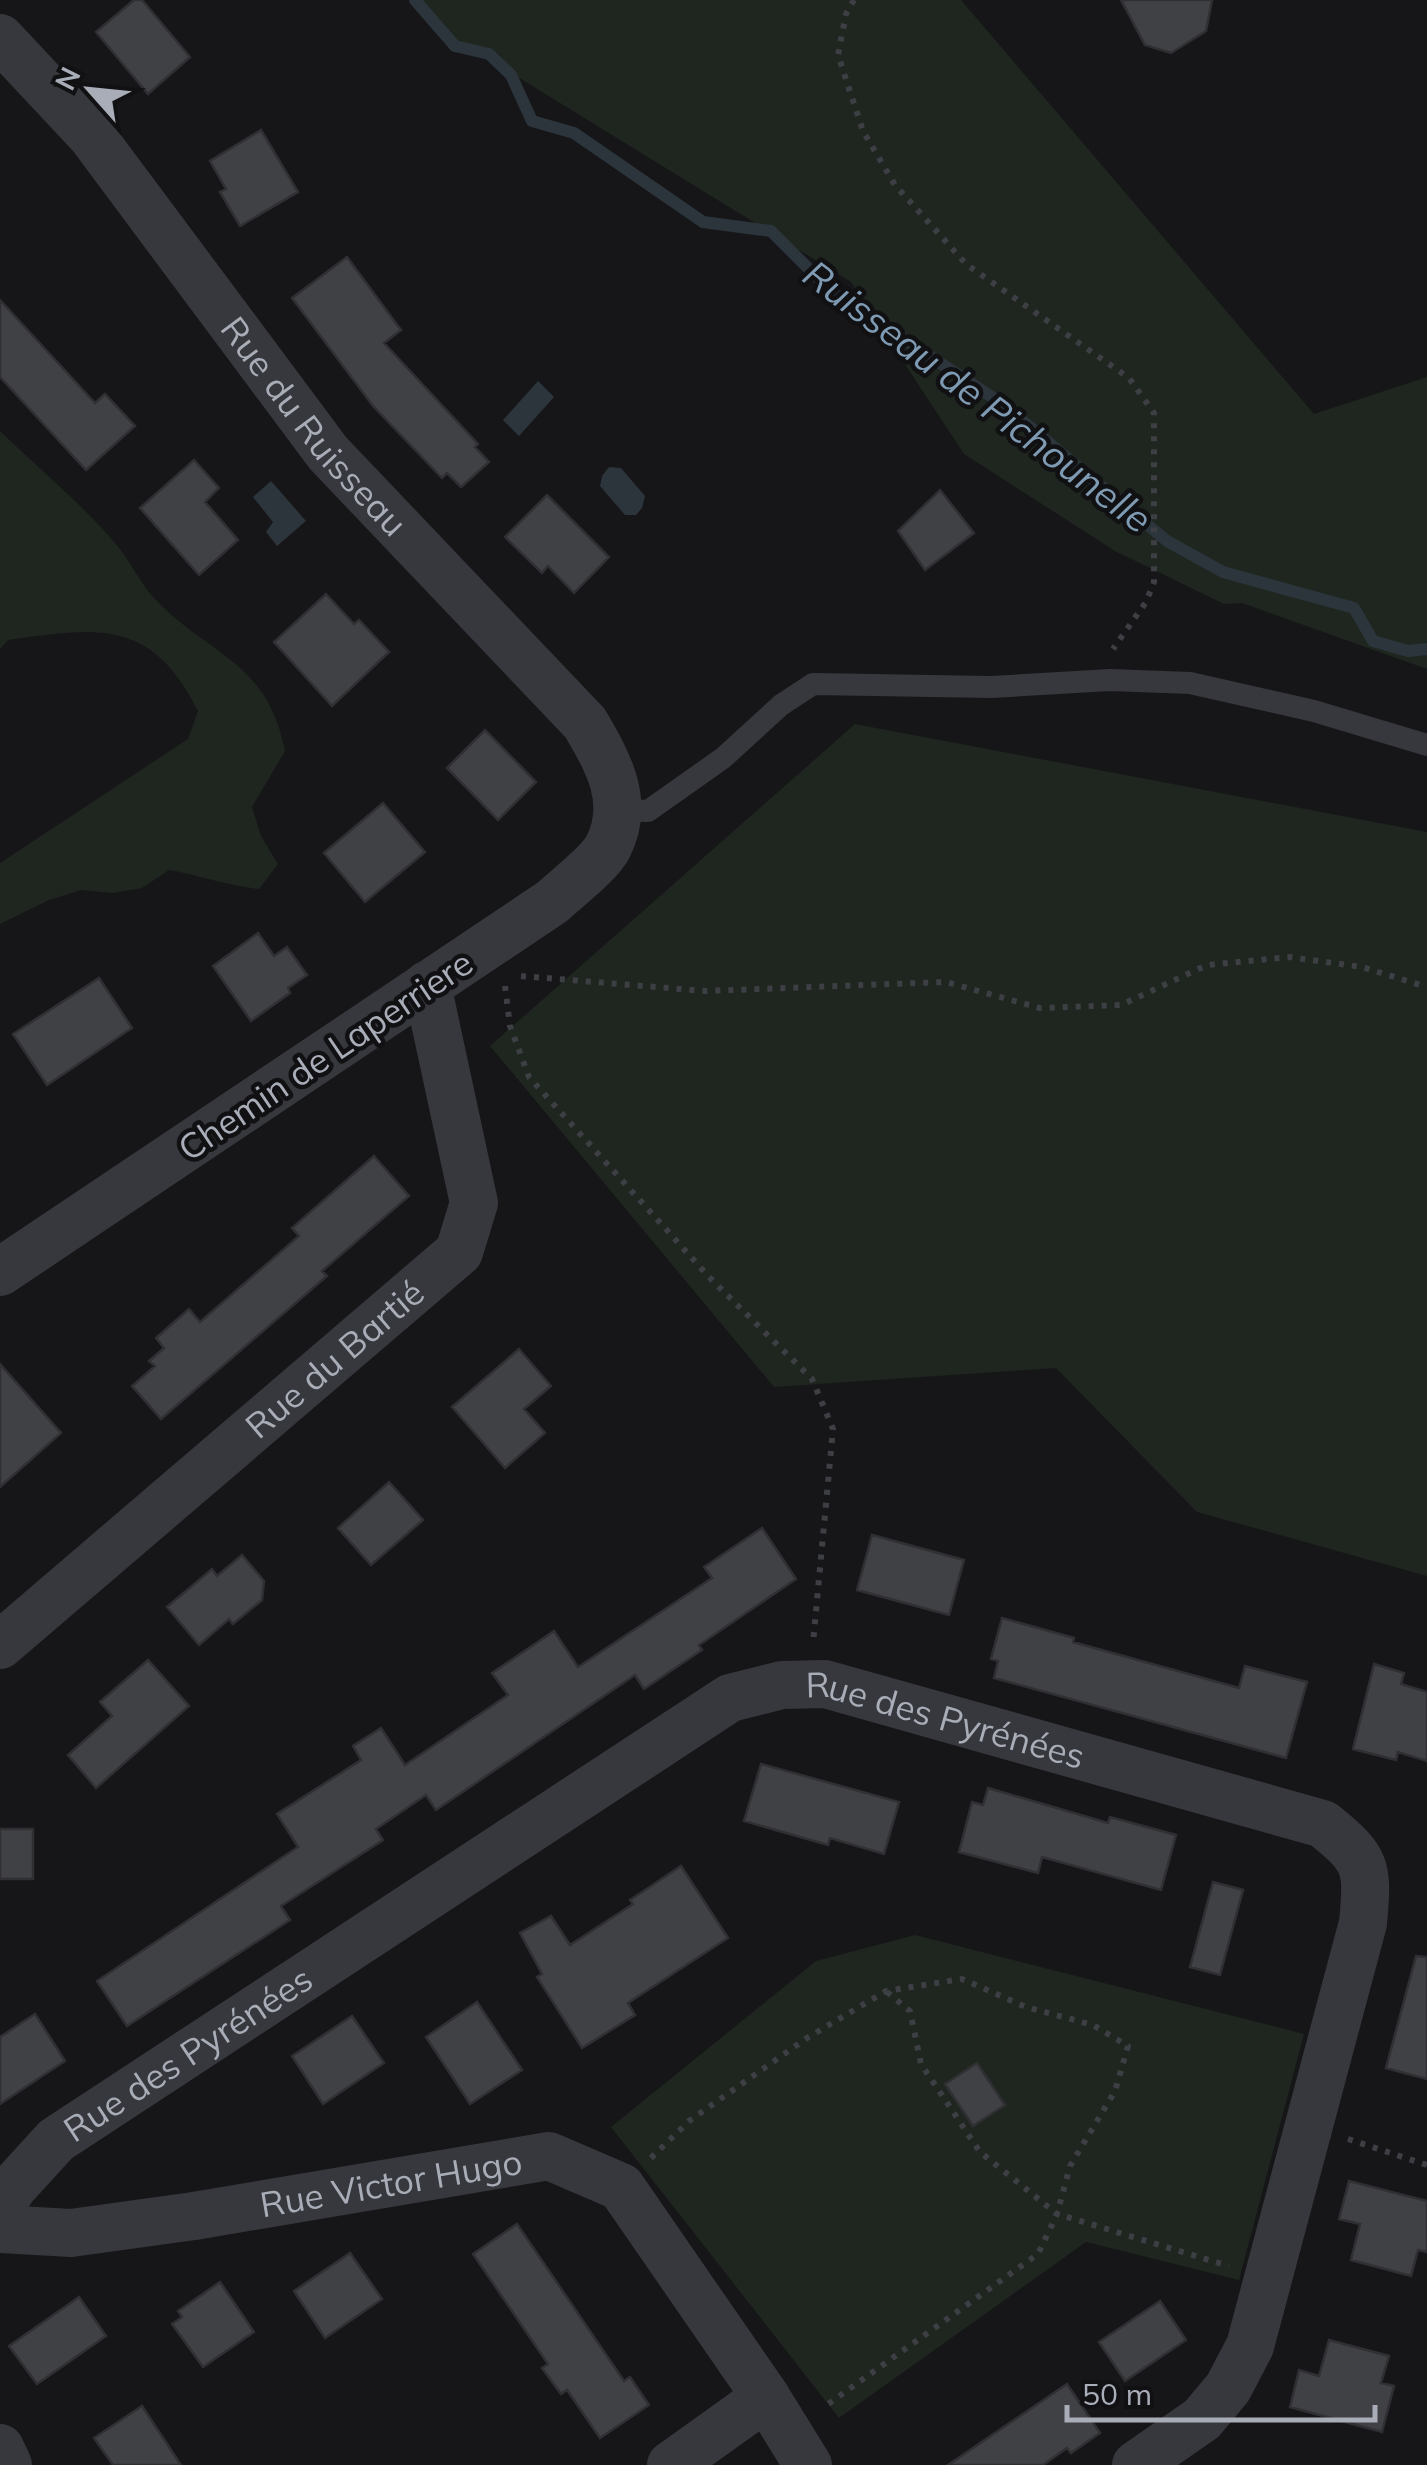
<svg xmlns="http://www.w3.org/2000/svg" width="1427" height="2465" font-family="Mulish,sans-serif">
<style>
.green{fill:#1e261f}
.water{fill:#2c353c}
.lines{fill:none;stroke-linecap:round;stroke-linejoin:round}
.stream{stroke:#2c353c;stroke-width:12}
.building{fill:#404145;stroke:#303034;stroke-width:2.5}
.path{stroke:#3d3f44;stroke-width:6;stroke-dasharray:5 8;stroke-linecap:butt}
.service{stroke:#37383d;stroke-width:22}
.minor{stroke:#37383d;stroke-width:48}
.labels{text-anchor:middle;dominant-baseline:central;stroke-width:9;stroke-linejoin:round;paint-order:stroke}
.street-label{font-size:35px;fill:#a8adb8;stroke:#111113}
.water-label{font-size:38px;font-style:italic;fill:#7f9bb3;stroke:#111113}
</style>
<rect width="100%" height="100%" fill="#161618"/>
<path class="green" d="M 421,0 L 961,0 L 1314,414 L 1427,377 L 1427,669 L 1242,603 L 1224,604 L 1115,551 L 964,454 L 851,282 L 448,34 Z
M 0,431 C 38,468 81,503 115,543 C 130,560 139,582 155,599 C 209,656 268,661 285,751 L 252,807 L 261,836 L 278,864 L 259,889 C 228,886 200,875 169,870 L 142,888 L 113,893 L 81,890 L 49,900 L 0,924 L 0,863 L 188,739 L 198,711 C 152,618 97,627 8,640 L 0,649 Z
M 855,724 L 1427,832 L 1427,1576 L 1197,1512 L 1056,1368 L 774,1387 L 490,1046 Z
M 915,1935 L 1304,2034 L 1239,2280 L 1086,2242 L 839,2418 L 611,2127 L 816,1961 Z"/>
<path class="water" d="M 538,381 L 554,397 L 519,436 L 503,420 Z
M 609,467 L 621,468 L 645,496 L 642,508 L 636,515 L 625,515 L 600,486 L 602,476 Z
M 271,481 L 306,521 L 277,546 L 266,532 L 273,522 L 253,497 Z"/>
<g class="lines">
<path class="stream" d="M 415,0 L 455,46 L 489,54 L 511,75 L 532,121 L 574,133 L 703,222 L 771,231 L 831,291 L 1001,403 L 1167,541 L 1223,572 L 1354,608 L 1373,641 L 1408,651 L 1427,649"/>
</g>
<path class="building" d="M 134,0 L 142,0 L 190,57 L 148,94 L 96,32 Z
M 1121,0 L 1212,0 L 1206,31 L 1171,53 L 1145,45 Z
M 261,130 L 298,192 L 240,226 L 220,192 L 226,189 L 210,161 Z
M 347,257 L 401,330 L 384,343 L 478,444 L 475,447 L 489,462 L 461,487 L 447,473 L 442,478 L 373,406 L 292,298 Z
M 0,300 L 95,403 L 105,394 L 135,426 L 86,470 L 0,377 Z
M 194,460 L 219,488 L 205,502 L 238,540 L 199,575 L 140,508 Z
M 940,490 L 974,533 L 925,570 L 898,531 Z
M 547,495 L 609,557 L 574,593 L 548,566 L 542,573 L 505,537 Z
M 326,594 L 354,624 L 359,620 L 389,652 L 332,706 L 274,642 Z
M 485,730 L 536,782 L 498,820 L 447,768 Z
M 383,803 L 425,852 L 365,902 L 324,853 Z
M 258,933 L 274,956 L 287,947 L 307,975 L 288,988 L 290,993 L 251,1021 L 213,966 Z
M 99,978 L 132,1028 L 47,1085 L 13,1034 Z
M 374,1156 L 409,1196 L 322,1271 L 327,1276 L 161,1419 L 132,1386 L 155,1366 L 149,1361 L 164,1348 L 156,1338 L 189,1309 L 200,1322 L 299,1236 L 292,1228 Z
M 519,1349 L 551,1386 L 524,1409 L 545,1433 L 505,1468 L 452,1407 Z
M 0,1364 L 61,1433 L 0,1487 Z
M 389,1482 L 423,1520 L 371,1565 L 338,1528 Z
M 762,1528 L 796,1579 L 699,1645 L 702,1650 L 644,1689 L 635,1675 L 436,1810 L 426,1795 L 376,1829 L 383,1840 L 281,1906 L 290,1920 L 127,2026 L 97,1981 L 298,1847 L 277,1814 L 361,1760 L 353,1746 L 381,1728 L 405,1765 L 508,1695 L 492,1673 L 554,1631 L 578,1667 L 712,1578 L 704,1567 Z
M 872,1535 L 964,1560 L 949,1615 L 857,1590 Z
M 242,1555 L 264,1581 L 262,1600 L 233,1624 L 229,1619 L 199,1645 L 167,1607 L 212,1569 L 217,1576 Z
M 1002,1618 L 1074,1638 L 1073,1642 L 1239,1688 L 1245,1666 L 1307,1682 L 1286,1758 L 994,1678 L 998,1661 L 991,1659 Z
M 148,1660 L 189,1706 L 96,1788 L 68,1755 L 112,1716 L 100,1702 Z
M 1374,1664 L 1404,1673 L 1401,1684 L 1427,1692 L 1427,1761 L 1398,1752 L 1396,1760 L 1353,1749 Z
M 761,1764 L 899,1802 L 884,1854 L 830,1838 L 828,1845 L 744,1821 Z
M 988,1788 L 1108,1823 L 1110,1817 L 1176,1835 L 1161,1890 L 1042,1857 L 1038,1873 L 959,1852 L 972,1802 L 983,1805 Z
M 0,1829 L 33,1829 L 33,1879 L 0,1879 Z
M 681,1866 L 728,1938 L 628,2003 L 635,2015 L 582,2048 L 537,1977 L 542,1974 L 520,1933 L 551,1916 L 570,1945 L 633,1904 L 630,1900 Z
M 1213,1882 L 1243,1890 L 1220,1975 L 1190,1967 Z
M 1416,1956 L 1427,1957 L 1427,2079 L 1386,2068 Z
M 477,2002 L 522,2070 L 470,2104 L 426,2037 Z
M 35,2014 L 65,2061 L 0,2104 L 0,2037 Z
M 352,2016 L 384,2063 L 323,2104 L 292,2056 Z
M 977,2063 L 1005,2105 L 973,2126 L 945,2084 Z
M 1349,2181 L 1427,2201 L 1427,2252 L 1418,2250 L 1411,2276 L 1351,2260 L 1360,2224 L 1339,2219 Z
M 517,2224 L 624,2381 L 630,2377 L 649,2405 L 600,2438 L 567,2390 L 561,2394 L 542,2368 L 548,2364 L 473,2254 Z
M 350,2253 L 382,2299 L 325,2338 L 294,2291 Z
M 220,2282 L 254,2332 L 203,2367 L 172,2324 L 182,2317 L 178,2311 Z
M 79,2297 L 106,2336 L 37,2384 L 9,2346 Z
M 1160,2301 L 1186,2340 L 1125,2381 L 1099,2342 Z
M 1329,2340 L 1389,2356 L 1381,2383 L 1394,2386 L 1382,2432 L 1290,2407 L 1299,2370 L 1319,2376 Z
M 1067,2384 L 1100,2433 L 1071,2453 L 1067,2448 L 1043,2465 L 948,2465 Z
M 142,2406 L 181,2465 L 113,2465 L 94,2438 Z"/>
<g class="lines">
<path class="path" d="M 854,0 L 846,14 L 838,55 L 863,131 L 895,185 L 966,264 L 1129,378 L 1154,413 L 1154,582 L 1146,602 L 1113,649
M 521,976 L 705,991 L 946,982 L 1040,1008 L 1121,1005 L 1207,965 L 1289,957 L 1362,967 L 1427,987
M 505,986 L 510,1026 L 529,1077 L 709,1277 L 812,1379 L 833,1429 L 813,1643
M 887,1992 L 910,2011 L 921,2064 L 980,2152 L 1057,2214 L 1229,2266
M 1348,2139 L 1427,2165
M 651,2158 L 689,2121 L 807,2038 L 886,1991 L 962,1979 L 1026,2007 L 1093,2025 L 1128,2046 L 1115,2091 L 1070,2166 L 1057,2214 L 1038,2254 L 824,2407"/>
<path class="service" d="M 620,810 L 648,811 L 723,758 L 781,705 L 813,684 L 991,687 L 1110,680 L 1190,683 L 1314,711 L 1427,745"/>
<g class="minor">
<path id="s1" d="M 0,38 L 91,135 L 328,453 L 585,723 C 608,762 631,802 608,847 C 599,864 567,888 552,902 L 0,1272"/>
<path id="s2" d="M 0,1645 L 459,1252 L 474,1203 L 427,985"/>
<path id="s3" d="M 0,2207 L 13,2187 L 56,2140 L 730,1698 L 782,1685 L 825,1684 L 1323,1824 C 1368,1860 1368,1867 1363,1923 L 1250,2346 L 1228,2388 L 1202,2419 L 1136,2465"/>
<path id="s4" d="M 0,2229 L 71,2233 L 194,2216 L 549,2156 L 621,2187 L 766,2397 L 808,2465"/>
<path d="M 0,2448 L 8,2465"/>
<path d="M 671,2465 L 766,2397"/>
</g>
</g>
<g class="labels">
<g class="street-label">
<text stroke="none"><textPath href="#s1" startOffset="500">Rue du Ruisseau</textPath></text>
<text transform="translate(325 1055) rotate(-34)">Chemin de Laperriere</text>
<text stroke="none"><textPath href="#s2" startOffset="440">Rue du Bartié</textPath></text>
<text stroke="none"><textPath href="#s3" startOffset="1115">Rue des Pyrénées</textPath></text>
<text stroke="none"><textPath href="#s3" startOffset="245">Rue des Pyrénées</textPath></text>
<text stroke="none"><textPath href="#s4" startOffset="395">Rue Victor Hugo</textPath></text>
</g>
<g class="water-label">
<text transform="translate(978 396) rotate(37)">Ruisseau de Pichounelle</text>
</g>
</g>
<g transform="translate(90 90) rotate(297)" stroke="#111113" stroke-width="8" paint-order="stroke">
<path d="M0-8L18 38L0 25L-18 38Z" fill="#a8adb8"/>
<text y="-15" font-size="28" font-weight="bold" text-anchor="middle" fill="#a8adb8">N</text>
</g>
<path d="M1067 2405v15h308v-15" fill="none" stroke="#a8adb8" stroke-width="5"/>
<text x="1082" y="2405" font-size="30" fill="#a8adb8" stroke="#111113" stroke-width="8" paint-order="stroke">50 m</text>
</svg>
